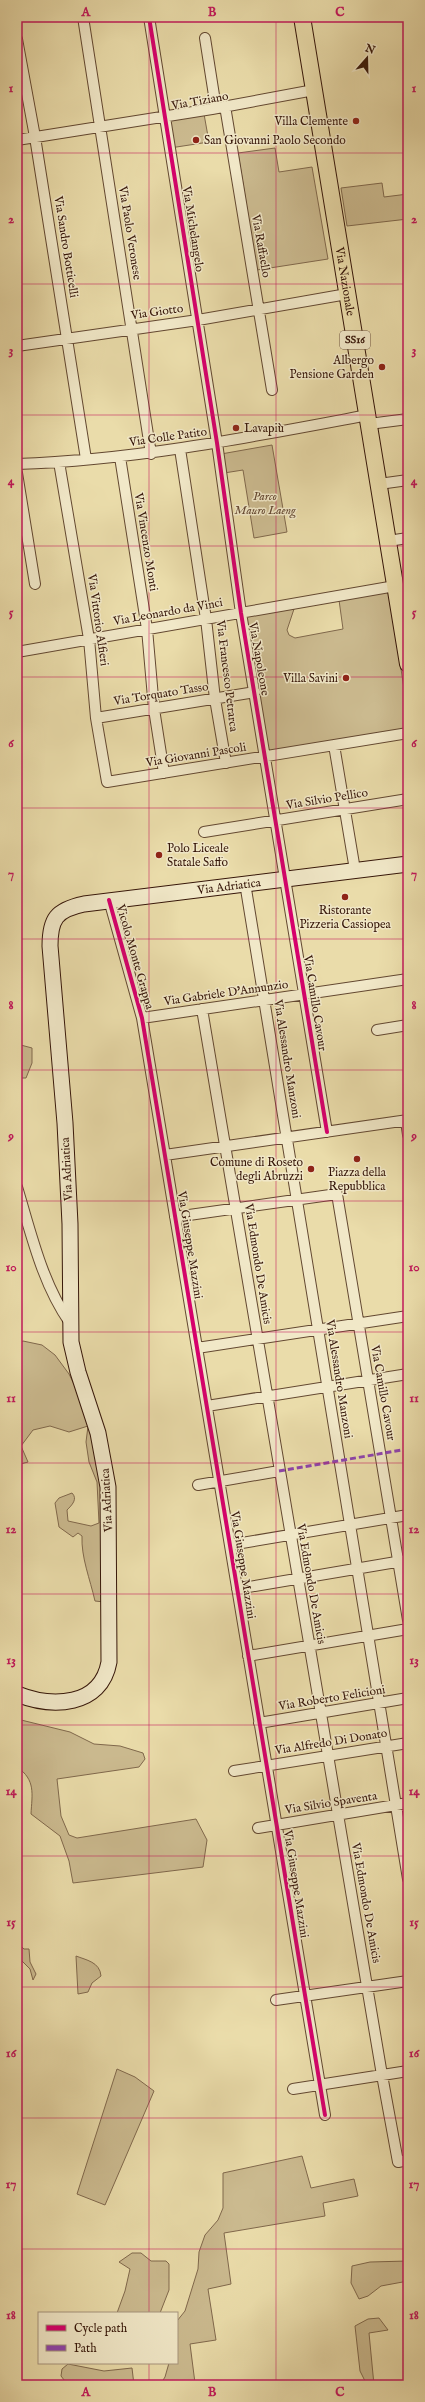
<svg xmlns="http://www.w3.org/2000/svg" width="425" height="2402" font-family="'IM FELL English',serif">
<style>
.green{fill:#cbba8f;stroke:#80684c}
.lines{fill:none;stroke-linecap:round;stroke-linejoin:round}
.street-casing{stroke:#634831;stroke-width:12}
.secondary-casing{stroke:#361609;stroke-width:17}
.primary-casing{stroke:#361609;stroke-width:18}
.street{stroke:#f1e8c8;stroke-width:10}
.secondary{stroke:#f1e8c8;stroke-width:15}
.primary{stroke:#eadcaa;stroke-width:16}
.quiet{stroke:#8e44ad;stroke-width:3;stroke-dasharray:6 3;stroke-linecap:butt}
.cycleway-casing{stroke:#f1e8c8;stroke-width:6}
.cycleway{stroke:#d6006c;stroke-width:4}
.grid{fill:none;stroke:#c2185b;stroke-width:1;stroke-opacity:0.55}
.poi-dot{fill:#8f2418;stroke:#f1e8c8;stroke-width:1.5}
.labels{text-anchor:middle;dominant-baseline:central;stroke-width:3;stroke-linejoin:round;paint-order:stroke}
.shield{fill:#f1e8c8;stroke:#6e5542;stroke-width:1}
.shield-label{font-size:11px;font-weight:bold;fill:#361609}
.street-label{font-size:12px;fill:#361609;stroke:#f1e8c8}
.poi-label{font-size:12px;fill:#361609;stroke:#f1e8c8;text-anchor:end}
.park-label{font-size:12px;font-style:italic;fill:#634731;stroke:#f1e8c8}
.neatline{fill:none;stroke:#c2185b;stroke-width:1.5}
.grid-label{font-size:13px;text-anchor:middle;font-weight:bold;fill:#c2185b}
</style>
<rect width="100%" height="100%" fill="#eadcaa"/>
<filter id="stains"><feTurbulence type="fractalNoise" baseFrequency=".005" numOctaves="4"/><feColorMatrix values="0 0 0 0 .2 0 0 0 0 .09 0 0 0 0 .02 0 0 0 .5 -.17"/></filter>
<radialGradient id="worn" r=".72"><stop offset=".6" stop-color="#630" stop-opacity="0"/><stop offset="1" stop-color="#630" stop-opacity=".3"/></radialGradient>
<path class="green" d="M 204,114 L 209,142 L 170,148 L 165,121 Z
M 275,148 L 279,172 L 312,167 L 328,259 L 257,270 L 238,153 Z
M 382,183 L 384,197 L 408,194 L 408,219 L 347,226 L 341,188 Z
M 272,445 L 287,532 L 254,538 L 243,470 L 224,473 L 221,454 Z
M 389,590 L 408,715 L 408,729 L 267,755 L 244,615 L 295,606 L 287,630 L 289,635 L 295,638 L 343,629 L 339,600 Z
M 17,1044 L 32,1048 L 32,1063 L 26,1078 L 17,1078 Z
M 23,1341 L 42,1345 L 55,1355 L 69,1374 L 82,1400 L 100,1446 L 104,1602 L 95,1601 C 90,1579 81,1557 82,1536 L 78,1533 L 73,1537 L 59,1527 L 55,1503 L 59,1498 L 72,1493 C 78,1499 72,1505 67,1510 L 68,1521 L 91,1526 L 99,1523 L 97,1482 L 89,1462 L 86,1442 L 88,1426 L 69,1432 L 50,1426 L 33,1430 L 21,1446 L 28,1462 L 17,1465 L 17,1344 Z
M 17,1719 L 70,1732 L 94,1744 L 120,1746 L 143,1753 L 145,1759 L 139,1767 L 57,1779 L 61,1816 L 69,1835 L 77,1838 L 196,1819 L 207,1840 L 203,1867 L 73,1883 L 69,1861 L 60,1836 L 31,1814 C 32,1794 36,1780 17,1767 Z
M 17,1943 L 24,1949 L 29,1949 L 30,1962 L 36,1974 L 33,1980 L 30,1969 L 17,1956 Z
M 76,1956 C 86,1960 100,1962 101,1976 L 92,1983 L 88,1992 L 78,1994 Z
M 117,2069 L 135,2077 L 154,2091 L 105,2205 L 77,2194 Z
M 302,2156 L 311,2188 L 354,2179 L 358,2196 L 323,2203 L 325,2216 L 224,2233 L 231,2284 L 208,2289 L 216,2340 L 190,2344 L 195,2383 L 198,2385 L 160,2385 L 165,2377 L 169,2363 L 177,2363 L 177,2321 L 185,2311 L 198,2269 L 199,2252 L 205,2235 L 218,2220 L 223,2208 L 223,2173 Z
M 132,2253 L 141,2253 L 151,2261 L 166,2261 L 169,2264 L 169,2290 L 160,2313 L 117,2313 L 125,2291 L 130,2269 L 119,2262 Z
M 408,2261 L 408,2281 L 381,2286 L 368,2296 L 359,2299 L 351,2283 L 352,2266 L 370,2262 Z
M 379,2318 L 388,2330 L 369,2333 L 374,2385 L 367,2385 L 360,2371 L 355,2326 L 368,2319 Z
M 68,2364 L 104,2371 L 132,2368 L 134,2385 L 68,2385 L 61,2376 L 62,2369 Z"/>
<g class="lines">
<defs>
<path id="street" d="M 83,17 L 151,454
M 149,17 L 217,443 L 241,613 L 327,1132
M 205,38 L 216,108
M 17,39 L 35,137 L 86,459
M 225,106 L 272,390
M 17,140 L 212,109 L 314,90
M 17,346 L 198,320 L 347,294
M 369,424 L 408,419
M 180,449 L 206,619 L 215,699 L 226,763
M 120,457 L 147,629 L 154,709 L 164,773
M 59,462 L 89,639 L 96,718 L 107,782 L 408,733
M 17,464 C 136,460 251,437 368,415
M 17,473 L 35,584
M 379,484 L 408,480
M 388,541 L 408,538
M 17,652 L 395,586
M 96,718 L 255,692
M 334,745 L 355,870
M 204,832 L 408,799
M 245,883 L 408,1879
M 109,900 L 142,1018 L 325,2115
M 202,1009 L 382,2075 L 398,2162 L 408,2160
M 142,1018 L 408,979
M 377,1030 L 408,1025
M 406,1121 L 408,1135
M 165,1155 L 408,1120
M 17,1187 C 31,1233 42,1283 70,1323
M 175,1217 L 337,1194 L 408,1620
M 197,1348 L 408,1316
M 207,1406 L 408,1374
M 198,1485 L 279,1471
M 230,1545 L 408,1515
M 237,1589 L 408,1560
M 248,1656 L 408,1629
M 259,1723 L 408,1698
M 234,1771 L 408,1743
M 258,1828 L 408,1803
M 276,2000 L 408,1981
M 293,2089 L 408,2071"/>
<g id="secondary">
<path id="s1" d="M 17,1694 C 52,1708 101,1707 109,1662 L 108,1487 L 98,1433 L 78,1372 L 71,1342 L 70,1224 L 65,1123 L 50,946 C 50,919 56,910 84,904 L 408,864"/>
</g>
<g id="primary">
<path id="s2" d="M 302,17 L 408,664"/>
</g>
</defs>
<use href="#street" class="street-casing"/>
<use href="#secondary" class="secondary-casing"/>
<use href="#primary" class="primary-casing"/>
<use href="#street" class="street"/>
<use href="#secondary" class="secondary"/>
<use href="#primary" class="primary"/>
<path class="quiet" d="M 279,1471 L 408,1449"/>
<defs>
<path id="cycleway" d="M 149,17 L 217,443 L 241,613 L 327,1132
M 109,900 L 142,1018 L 325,2115"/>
</defs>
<use href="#cycleway" class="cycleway-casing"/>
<use href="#cycleway" class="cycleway"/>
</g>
<path class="grid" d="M 149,17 L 149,2313M 276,17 L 276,2385M 17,153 L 408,153M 17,284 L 408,284M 17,415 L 408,415M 17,546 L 408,546M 17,677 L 408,677M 17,808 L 408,808M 17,939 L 408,939M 17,1070 L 408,1070M 17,1201 L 408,1201M 17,1332 L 408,1332M 17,1463 L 408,1463M 17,1594 L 408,1594M 17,1725 L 408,1725M 17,1856 L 408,1856M 17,1987 L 408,1987M 17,2118 L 408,2118M 17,2249 L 408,2249M 149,2363 L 149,2385"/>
<g class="poi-dot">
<circle cx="356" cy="121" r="4"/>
<circle cx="196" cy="140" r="4"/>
<circle cx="382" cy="367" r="4"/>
<circle cx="236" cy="428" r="4"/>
<circle cx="346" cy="678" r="4"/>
<circle cx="159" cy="855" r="4"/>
<circle cx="345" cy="897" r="4"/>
<circle cx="357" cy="1159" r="4"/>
<circle cx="311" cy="1169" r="4"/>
</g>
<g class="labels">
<rect class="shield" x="340" y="331" width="30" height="18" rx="3"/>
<g class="shield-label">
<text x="355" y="340">SS16</text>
</g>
<g class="street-label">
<text transform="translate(200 101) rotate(-10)">Via Tiziano</text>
<text transform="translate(193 229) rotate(81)">Via Michelangelo</text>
<text transform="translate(130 233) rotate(81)">Via Paolo Veronese</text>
<text transform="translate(261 246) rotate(80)">Via Raffaello</text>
<text transform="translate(66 247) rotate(81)">Via Sandro Botticelli</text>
<text stroke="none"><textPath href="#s2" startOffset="268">Via Nazionale</textPath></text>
<text transform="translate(157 312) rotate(-8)">Via Giotto</text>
<text transform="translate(168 437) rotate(-8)">Via Colle Patito</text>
<text transform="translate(146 542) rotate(81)">Via Vincenzo Monti</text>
<text transform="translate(168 612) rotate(-10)">Via Leonardo da Vinci</text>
<text transform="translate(98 620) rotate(82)">Via Vittorio Alfieri</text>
<text transform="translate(259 659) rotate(80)">Via Napoleone</text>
<text transform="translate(227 676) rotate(83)">Via Francesco Petrarca</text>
<text transform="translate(161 694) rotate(-9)">Via Torquato Tasso</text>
<text transform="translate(196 755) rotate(-9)">Via Giovanni Pascoli</text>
<text transform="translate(327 799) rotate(-9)">Via Silvio Pellico</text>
<text stroke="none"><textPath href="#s1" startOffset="1042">Via Adriatica</textPath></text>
<text transform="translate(135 957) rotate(74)">Vicolo Monte Grappa</text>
<text transform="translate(226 993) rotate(-8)">Via Gabriele D'Annunzio</text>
<text transform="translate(315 1003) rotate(81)">Via Camillo Cavour</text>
<text transform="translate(287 1059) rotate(81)">Via Alessandro Manzoni</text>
<text transform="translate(67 1169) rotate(-93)">Via Adriatica</text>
<text transform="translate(190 1245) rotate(81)">Via Giuseppe Mazzini</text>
<text transform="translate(258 1264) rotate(81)">Via Edmondo De Amicis</text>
<text transform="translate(339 1379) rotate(81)">Via Alessandro Manzoni</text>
<text transform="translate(383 1393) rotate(80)">Via Camillo Cavour</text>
<text transform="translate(107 1500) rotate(-93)">Via Adriatica</text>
<text transform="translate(243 1565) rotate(81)">Via Giuseppe Mazzini</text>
<text transform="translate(311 1584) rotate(80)">Via Edmondo De Amicis</text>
<text transform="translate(332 1698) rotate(-9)">Via Roberto Felicioni</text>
<text transform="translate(331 1742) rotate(-9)">Via Alfredo Di Donato</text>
<text transform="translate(331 1803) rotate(-9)">Via Silvio Spaventa</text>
<text transform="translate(296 1884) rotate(81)">Via Giuseppe Mazzini</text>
<text transform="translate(366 1903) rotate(80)">Via Edmondo De Amicis</text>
</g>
<g class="poi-label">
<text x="348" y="121">Villa Clemente</text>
<text x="204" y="140" text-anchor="start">San Giovanni Paolo Secondo</text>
<text x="374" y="360">Albergo<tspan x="374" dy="14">Pensione Garden</tspan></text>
<text x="244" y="428" text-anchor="start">Lavapiù</text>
<text x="338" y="678">Villa Savini</text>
<text x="167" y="848" text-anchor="start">Polo Liceale<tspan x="167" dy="14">Statale Saffo</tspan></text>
<text x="345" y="910" text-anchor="middle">Ristorante<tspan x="345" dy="14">Pizzeria Cassiopea</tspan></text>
<text x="303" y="1162">Comune di Roseto<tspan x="303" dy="14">degli Abruzzi</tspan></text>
<text x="357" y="1172" text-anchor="middle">Piazza della<tspan x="357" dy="14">Repubblica</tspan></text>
</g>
<g class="park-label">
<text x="265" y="496">Parco<tspan x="265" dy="14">Mauro Laeng</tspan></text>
</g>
</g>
<rect width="425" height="2402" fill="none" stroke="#eadcaa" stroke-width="44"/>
<rect x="38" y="2312" width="140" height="52" fill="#f1e8c8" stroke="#a6947c"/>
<rect x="46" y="2325" width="20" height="6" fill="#d6006c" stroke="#a6947c"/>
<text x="74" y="2332" font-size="12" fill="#361609">Cycle path</text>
<rect x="46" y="2345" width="20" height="6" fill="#8e44ad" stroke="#a6947c"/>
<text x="74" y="2352" font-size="12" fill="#361609">Path</text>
<g transform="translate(367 58) rotate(20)" stroke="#f1e8c8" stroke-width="3" paint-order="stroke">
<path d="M0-3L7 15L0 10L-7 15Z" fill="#361609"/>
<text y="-6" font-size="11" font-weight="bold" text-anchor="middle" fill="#361609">N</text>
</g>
<rect x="22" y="22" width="381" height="2358" class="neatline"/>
<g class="grid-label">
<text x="86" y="16">A</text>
<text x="212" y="16">B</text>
<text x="340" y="16">C</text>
<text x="11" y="92">1</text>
<text x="414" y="92">1</text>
<text x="11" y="223">2</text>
<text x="414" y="223">2</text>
<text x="11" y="354">3</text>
<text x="414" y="354">3</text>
<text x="11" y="485">4</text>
<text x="414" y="485">4</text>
<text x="11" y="616">5</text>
<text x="414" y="616">5</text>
<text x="11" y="747">6</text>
<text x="414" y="747">6</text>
<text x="11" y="878">7</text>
<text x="414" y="878">7</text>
<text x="11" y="1009">8</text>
<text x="414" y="1009">8</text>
<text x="11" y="1140">9</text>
<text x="414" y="1140">9</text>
<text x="11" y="1271">10</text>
<text x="414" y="1271">10</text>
<text x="11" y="1402">11</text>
<text x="414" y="1402">11</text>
<text x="11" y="1533">12</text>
<text x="414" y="1533">12</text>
<text x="11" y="1664">13</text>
<text x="414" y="1664">13</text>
<text x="11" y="1795">14</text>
<text x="414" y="1795">14</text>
<text x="11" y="1926">15</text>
<text x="414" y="1926">15</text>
<text x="11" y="2057">16</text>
<text x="414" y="2057">16</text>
<text x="11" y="2188">17</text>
<text x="414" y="2188">17</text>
<text x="11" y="2319">18</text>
<text x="414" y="2319">18</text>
<text x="86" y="2396">A</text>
<text x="212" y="2396">B</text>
<text x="340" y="2396">C</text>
</g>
<rect width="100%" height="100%" filter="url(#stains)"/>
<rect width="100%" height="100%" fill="url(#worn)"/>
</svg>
